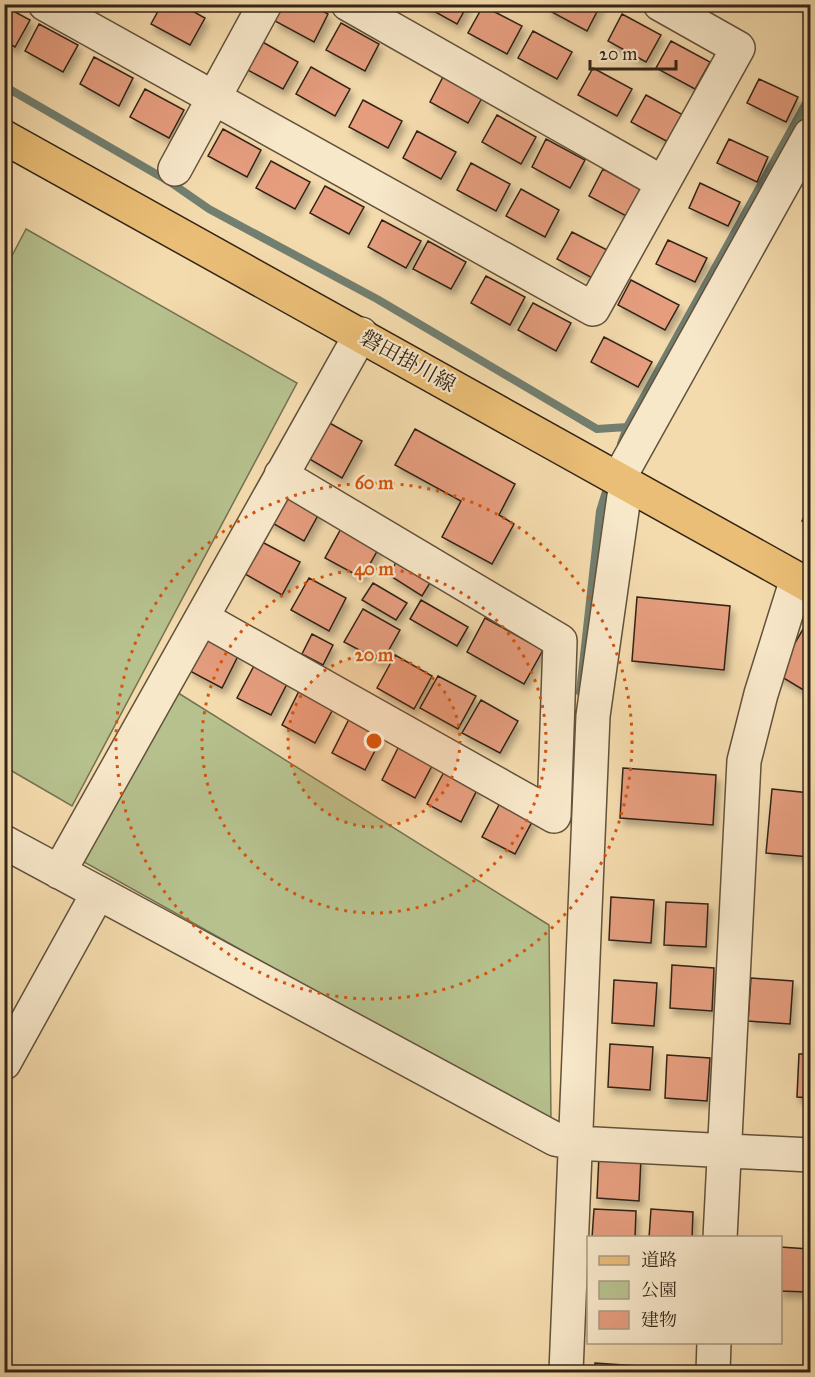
<svg xmlns="http://www.w3.org/2000/svg" width="815" height="1377" font-family="'IM FELL Great Primer','Noto Serif JP',serif">
<style>
.green{fill:#b6c18e;stroke:#747252;stroke-width:1.5}
.lines{fill:none;stroke-linecap:round;stroke-linejoin:round}
.stream{stroke:#727f70;stroke-width:8}
.building{fill:#e59d7e;stroke:#322416;stroke-width:1.5;filter:url(#shadow)}
.minor-casing{stroke:#62523c;stroke-width:36}
.major-casing{stroke:#322416;stroke-width:36}
.minor{stroke:#f8e8ca;stroke-width:33}
.major{stroke:#eabe76;stroke-width:33}
.ring{fill:none;stroke:#d6540d;stroke-width:3;stroke-dasharray:3 6}
.labels{text-anchor:middle;dominant-baseline:central;stroke-width:4.5;stroke-linejoin:round;paint-order:stroke}
.street-label{font-size:21px;fill:#322416;stroke:#f8e8ca}
.centre{fill:#d6540d;stroke:#f8e8ca;stroke-width:3}
.ring-label{font-size:18px;text-anchor:middle;font-weight:bold;fill:#d6540d;stroke:#f8e8ca;stroke-width:4.5;stroke-linejoin:round;paint-order:stroke}
</style>
<defs>
<filter id="shadow"><feDropShadow dx="3.5" dy="6" stdDeviation="3" flood-color="#0004"/></filter>
</defs>
<rect width="100%" height="100%" fill="#f4dbad"/>
<filter id="stains"><feTurbulence type="fractalNoise" baseFrequency=".00333" numOctaves="4"/><feColorMatrix values="0 0 0 0 .2 0 0 0 0 .09 0 0 0 0 .02 0 0 0 .5 -.17"/></filter>
<radialGradient id="worn" r=".72"><stop offset=".6" stop-color="#630" stop-opacity="0"/><stop offset="1" stop-color="#630" stop-opacity=".3"/></radialGradient>
<path class="green" d="M 26,229 L 297,383 L 72,806 L 5,767 L 4,271 Z
M 175,691 L 549,925 L 551,1123 L 84,862 Z"/>
<g class="lines">
<path class="stream" d="M 4,86 L 170,182 L 209,209 L 377,299 L 597,429 L 627,427
M 621,444 L 627,427 L 810,96
M 580,692 L 600,511 L 609,482"/>
</g>
<path class="building" d="M 162,4 L 180,4 L 205,18 L 190,45 L 151,24 Z
M 283,4 L 310,4 L 328,14 L 314,42 L 275,21 Z
M 421,4 L 468,4 L 457,24 Z
M 551,4 L 601,4 L 587,31 L 548,10 Z
M 4,6 L 30,20 L 15,47 L 4,41 Z
M 483,6 L 522,26 L 507,54 L 468,33 Z
M 622,14 L 661,35 L 646,62 L 608,41 Z
M 341,23 L 379,44 L 365,71 L 326,50 Z
M 39,24 L 78,45 L 63,72 L 25,51 Z
M 533,31 L 572,52 L 557,79 L 518,58 Z
M 259,40 L 298,62 L 283,89 L 244,68 Z
M 671,41 L 710,62 L 695,89 L 656,68 Z
M 94,57 L 133,78 L 119,106 L 80,84 Z
M 311,67 L 350,89 L 335,116 L 296,94 Z
M 593,68 L 632,89 L 617,116 L 578,95 Z
M 444,75 L 483,96 L 468,123 L 430,102 Z
M 759,79 L 798,97 L 786,122 L 747,103 Z
M 145,89 L 184,110 L 169,138 L 130,117 Z
M 646,95 L 685,116 L 670,143 L 631,122 Z
M 363,100 L 402,121 L 388,148 L 349,127 Z
M 497,115 L 536,137 L 521,164 L 482,142 Z
M 223,129 L 261,150 L 247,177 L 208,156 Z
M 417,131 L 456,152 L 441,179 L 403,158 Z
M 546,139 L 585,160 L 570,188 L 532,167 Z
M 729,139 L 768,157 L 757,182 L 717,163 Z
M 271,161 L 310,182 L 295,209 L 256,188 Z
M 471,163 L 510,184 L 496,211 L 457,190 Z
M 603,169 L 642,190 L 628,217 L 589,196 Z
M 700,183 L 740,202 L 728,226 L 689,208 Z
M 325,186 L 364,207 L 349,234 L 310,213 Z
M 521,189 L 559,210 L 545,237 L 506,216 Z
M 382,220 L 421,241 L 406,268 L 368,247 Z
M 572,232 L 611,252 L 596,280 L 557,259 Z
M 668,240 L 707,258 L 695,282 L 656,264 Z
M 428,241 L 466,262 L 451,289 L 413,269 Z
M 486,276 L 525,297 L 510,325 L 471,303 Z
M 631,280 L 679,305 L 665,330 L 618,305 Z
M 533,303 L 571,323 L 556,351 L 518,330 Z
M 604,337 L 652,362 L 638,387 L 591,362 Z
M 326,421 L 362,441 L 342,478 L 306,457 Z
M 415,429 L 515,484 L 499,515 L 514,524 L 492,564 L 442,537 L 461,501 L 395,465 Z
M 285,487 L 322,508 L 304,541 L 267,520 Z
M 810,505 L 810,526 L 802,521 Z
M 343,525 L 380,546 L 362,578 L 325,558 Z
M 262,542 L 300,562 L 282,595 L 245,574 Z
M 399,557 L 433,578 L 422,596 L 389,575 Z
M 309,578 L 346,598 L 329,631 L 291,610 Z
M 373,583 L 407,603 L 396,620 L 362,600 Z
M 637,597 L 730,606 L 724,670 L 632,661 Z
M 421,600 L 468,627 L 457,646 L 410,619 Z
M 363,609 L 400,630 L 382,662 L 344,642 Z
M 810,617 L 810,694 L 777,674 Z
M 485,618 L 543,650 L 524,684 L 467,652 Z
M 312,634 L 333,645 L 323,665 L 302,654 Z
M 206,637 L 239,654 L 222,688 L 188,670 Z
M 395,655 L 432,676 L 414,709 L 377,688 Z
M 255,664 L 288,682 L 271,715 L 237,698 Z
M 438,676 L 476,696 L 458,729 L 420,708 Z
M 299,691 L 333,709 L 315,743 L 282,725 Z
M 481,700 L 518,721 L 500,753 L 462,733 Z
M 349,719 L 382,737 L 365,770 L 332,753 Z
M 399,746 L 433,764 L 415,798 L 382,780 Z
M 623,768 L 716,775 L 713,825 L 620,818 Z
M 445,770 L 478,788 L 461,822 L 427,804 Z
M 772,789 L 810,793 L 810,857 L 766,853 Z
M 500,803 L 533,820 L 515,854 L 482,837 Z
M 611,897 L 654,900 L 651,943 L 609,940 Z
M 666,902 L 708,904 L 706,947 L 664,945 Z
M 807,953 L 810,953 L 810,996 L 804,996 Z
M 672,965 L 714,968 L 712,1011 L 670,1008 Z
M 751,978 L 793,981 L 790,1024 L 748,1021 Z
M 614,980 L 657,983 L 654,1026 L 612,1023 Z
M 610,1044 L 653,1047 L 650,1090 L 608,1087 Z
M 799,1054 L 810,1054 L 810,1098 L 797,1097 Z
M 667,1055 L 710,1058 L 707,1101 L 665,1098 Z
M 599,1155 L 641,1158 L 639,1201 L 597,1198 Z
M 594,1209 L 636,1211 L 635,1238 L 592,1238 Z
M 651,1209 L 693,1212 L 692,1238 L 649,1238 Z
M 780,1247 L 809,1249 L 807,1292 L 780,1291 Z
M 595,1363 L 638,1366 L 637,1372 L 595,1372 Z
M 652,1370 L 695,1372 L 652,1372 Z"/>
<g class="lines">
<defs>
<path id="minor" d="M 45,4 L 593,309 L 738,48 L 660,4
M 348,4 L 663,183
M 175,169 L 265,4
M 619,478 L 810,135
M 202,618 L 554,816 L 560,641 L 281,475
M 4,842 L 555,1139 L 575,1143 L 810,1155
M 59,872 L 361,334
M 4,1063 L 98,893
M 720,1238 L 744,761 L 761,694 L 797,579
M 566,1372 L 593,716 L 626,482
M 713,1372 L 714,1342"/>
<path id="major" d="M 4,137 L 810,586"/>
</defs>
<use href="#minor" class="minor-casing"/>
<use href="#major" class="major-casing"/>
<use href="#minor" class="minor"/>
<use href="#major" class="major"/>
</g>
<circle cx="374" cy="741" r="86" fill="#d6540d" fill-opacity=".12"/>
<g class="ring">
<circle cx="374" cy="741" r="86"/>
<circle cx="374" cy="741" r="172"/>
<circle cx="374" cy="741" r="258"/>
</g>
<g class="labels">
<g class="street-label">
<text transform="translate(408 361) rotate(29)">磐田掛川線</text>
</g>
</g>
<circle cx="374" cy="741" r="9" class="centre"/>
<g class="ring-label">
<text x="374" y="489">60 m</text>
<text x="374" y="575">40 m</text>
<text x="374" y="661">20 m</text>
</g>
<rect width="815" height="1377" fill="none" stroke="#f4dbad" stroke-width="24"/>
<rect x="6" y="6" width="803" height="1365" fill="none" stroke="#322416" stroke-width="3"/>
<rect x="12" y="12" width="791" height="1353" fill="none" stroke="#322416" stroke-width="1.5"/>
<rect x="587" y="1236" width="195" height="108" fill="#f8e8ca" stroke="#a99a82" stroke-width="1.5"/>
<rect x="599" y="1256" width="30" height="9" fill="#eabe76" stroke="#a99a82" stroke-width="1.5"/>
<text x="641" y="1266" font-size="18" fill="#322416">道路</text>
<rect x="599" y="1281" width="30" height="18" fill="#b6c18e" stroke="#a99a82" stroke-width="1.5"/>
<text x="641" y="1296" font-size="18" fill="#322416">公園</text>
<rect x="599" y="1311" width="30" height="18" fill="#e59d7e" stroke="#a99a82" stroke-width="1.5"/>
<text x="641" y="1326" font-size="18" fill="#322416">建物</text>
<path d="M590 60v9h86v-9" fill="none" stroke="#322416" stroke-width="3"/>
<text x="599" y="60" font-size="18" fill="#322416" stroke="#f8e8ca" stroke-width="4.5" paint-order="stroke">20 m</text>
<rect width="100%" height="100%" filter="url(#stains)"/>
<rect width="100%" height="100%" fill="url(#worn)"/>
</svg>
